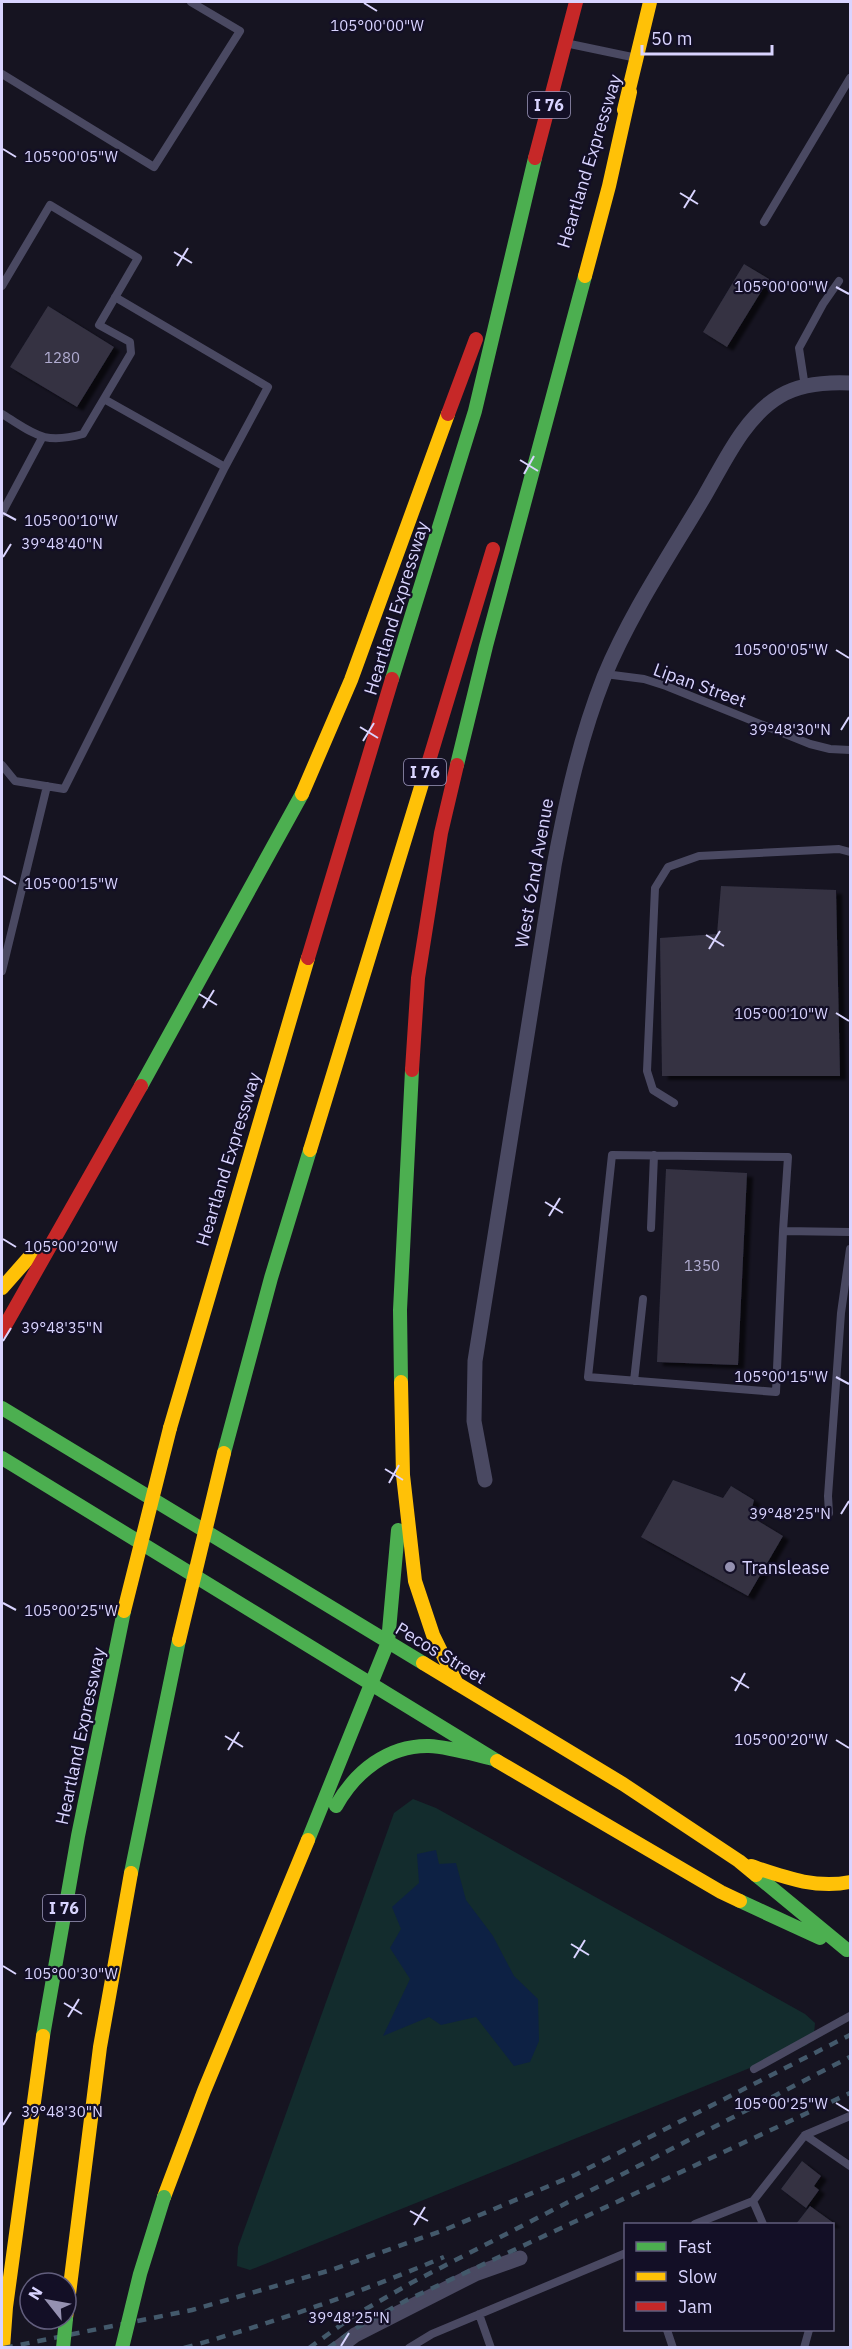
<svg xmlns="http://www.w3.org/2000/svg" width="852" height="2349" font-family="'IBM Plex Sans',sans-serif">
<style>
.green{fill:#132c2d}
.water{fill:#0d2144}
.building{fill:#343243;filter:url(#shadow)}
.lines{fill:none;stroke-linecap:round;stroke-linejoin:round}
.lane{stroke:#4a4962;stroke-width:8}
.street{stroke:#4a4962;stroke-width:15}
.fast{stroke:#4caf50;stroke-width:14}
.slow{stroke:#ffc107;stroke-width:14}
.jam{stroke:#c62828;stroke-width:14}
.rail{stroke:#43596b;stroke-width:4.5;stroke-dasharray:9 8;stroke-linecap:butt}
.fast-bridge{stroke:#4caf50;stroke-width:14}
.slow-bridge{stroke:#ffc107;stroke-width:14}
.ticks{fill:none;stroke:#d9d4ff;stroke-width:2}
.poi-dot{fill:#9591b1;stroke:#130f26;stroke-width:2}
.labels{text-anchor:middle;dominant-baseline:central;stroke-width:4.5;stroke-linejoin:round;paint-order:stroke}
.number-label{font-size:15px;fill:#b0acd0}
.shield{fill:#130f26;stroke:#9e99be;stroke-width:1.5}
.shield-label{font-size:16px;font-weight:bold;fill:#d9d4ff}
.street-label{font-size:18px;fill:#d9d4ff;stroke:#130f26}
.poi-label{font-size:18px;fill:#d9d4ff;stroke:#130f26;text-anchor:start}
.ticks-label{font-size:15px;text-anchor:middle;fill:#d9d4ff;stroke:#130f26;stroke-width:4.5;stroke-linejoin:round;paint-order:stroke}
</style>
<defs>
<filter id="shadow"><feDropShadow dx="6" dy="4" stdDeviation="1.5" flood-color="#0009"/></filter>
</defs>
<rect width="100%" height="100%" fill="#161421"/>
<path class="green" d="M 413,1799 L 436,1808 L 805,2014 L 815,2023 L 814,2034 L 807,2045 L 250,2270 L 237,2266 L 238,2247 L 394,1813 Z"/>
<path class="water" d="M 436,1850 L 439,1864 L 456,1863 L 466,1900 L 493,1936 L 514,1976 L 538,1999 L 539,2041 L 530,2062 L 514,2066 L 476,2017 L 441,2025 L 429,2017 L 383,2036 L 410,1979 L 390,1948 L 401,1929 L 392,1907 L 419,1883 L 417,1854 Z"/>
<path class="building" d="M 744,264 L 769,279 L 727,347 L 703,332 Z
M 48,306 L 114,347 L 77,407 L 10,367 Z
M 721,886 L 836,890 L 840,1076 L 662,1076 L 660,938 L 717,934 Z
M 666,1169 L 747,1173 L 738,1365 L 657,1362 Z
M 673,1480 L 723,1498 L 731,1486 L 754,1500 L 750,1516 L 783,1536 L 748,1596 L 641,1537 Z
M 802,2161 L 821,2176 L 814,2186 L 819,2190 L 806,2208 L 781,2189 Z
M 810,2206 L 835,2224 L 796,2224 Z"/>
<g class="lines">
<path class="lane" d="M 570,44 L 632,57
M 2,74 L 154,167 L 240,31 L 191,2
M 764,222 L 850,78
M 2,286 L 50,205 L 138,258 L 99,325 L 130,342 L 131,353 L 83,434 C 43,445 35,434 2,414
M 115,297 L 268,387 L 225,467
M 805,387 L 799,348 L 823,304 L 839,281
M 2,513 L 42,438
M 605,674 L 644,679 L 666,686 L 810,744 L 830,749 L 850,750
M 2,765 L 15,781 L 64,789 L 225,467 L 104,399
M 2,971 L 47,786
M 674,1103 L 653,1090 L 647,1071 L 655,888 L 668,867 L 699,856 L 839,849 L 850,852
M 651,1228 L 654,1155
M 783,1231 L 776,1392 L 588,1377 L 612,1155 L 788,1157 L 783,1231 L 850,1232
M 634,1381 L 643,1299
M 829,1513 L 828,1496 L 841,1313 L 850,1249
M 754,2069 L 850,2016
M 805,2135 L 850,2116
M 753,2201 L 805,2135 L 850,2166
M 695,2224 L 753,2201 L 763,2224
M 479,2314 L 491,2348
M 667,2330 L 673,2348
M 409,2348 L 432,2334 L 626,2253
M 804,2348 L 809,2330"/>
<path class="street" d="M 485,1480 L 474,1421 L 475,1361 L 554,866 C 566,801 580,738 604,677 C 630,614 669,556 704,497 C 724,463 744,417 780,396 C 800,384 827,382 850,383
M 338,2348 L 355,2335 L 475,2274 L 520,2258"/>
<path class="fast" d="M 392,679 L 475,411 L 535,158
M 457,765 L 486,646 L 585,276
M 141,1086 L 302,794
M 401,1382 L 400,1310 L 412,1070
M 2,1408 L 423,1663
M 224,1453 L 271,1278 L 310,1150
M 2,1458 L 497,1761
M 336,1806 C 355,1772 388,1745 429,1746 C 450,1747 472,1754 493,1759
M 308,1840 L 388,1642 L 398,1530
M 131,1873 L 179,1640
M 756,1875 L 847,1950
M 740,1901 L 820,1938
M 43,2036 L 78,1836 L 124,1611"/>
<path class="slow" d="M 624,110 L 650,2
M 585,276 L 609,186 L 630,92
M 302,794 L 351,680 L 448,414
M 310,1150 L 428,764
M 2,1288 L 33,1253
M 401,1382 L 403,1475 L 415,1581 L 433,1635 L 457,1684
M 170,1428 L 308,958
M 423,1663 L 623,1784 L 739,1861 L 756,1875
M 497,1761 L 721,1892 L 740,1901
M 751,1866 C 784,1877 815,1889 850,1882
M 164,2197 L 204,2091 L 308,1840
M 66,2318 L 100,2047 L 131,1873
M 3,2348 L 6,2307 L 43,2036"/>
<path class="jam" d="M 535,158 L 576,2
M 448,414 L 476,339
M 428,764 L 493,549
M 308,958 L 392,679
M 412,1070 L 418,978 L 441,833 L 457,765
M 2,1331 L 141,1086"/>
<path class="rail" d="M 4,2348 L 192,2310 L 331,2270 L 444,2230 L 575,2175 L 850,2035
M 184,2348 C 273,2323 359,2293 444,2257
M 309,2348 L 352,2317 L 411,2283 L 850,2057
M 328,2348 L 358,2327 L 407,2300 L 850,2093"/>
<path class="fast-bridge" d="M 63,2348 L 66,2319
M 122,2348 L 140,2274 L 164,2197"/>
<path class="slow-bridge" d="M 124,1611 L 170,1428
M 179,1640 L 224,1453"/>
</g>
<path class="ticks" d="M 364,3 L 377,11M 3,149 L 16,157M 680,193 L 698,204M 684,208 L 695,190M 174,252 L 192,263M 177,266 L 188,248M 836,287 L 849,294M 520,460 L 538,471M 524,474 L 534,456M 3,513 L 16,520M 3,557 L 11,544M 836,650 L 849,658M 360,727 L 378,738M 841,730 L 849,717M 363,741 L 374,723M 3,876 L 16,884M 706,935 L 724,946M 709,949 L 720,931M 199,994 L 217,1005M 203,1008 L 214,990M 836,1013 L 849,1021M 545,1202 L 563,1213M 549,1216 L 560,1198M 3,1239 L 16,1247M 3,1341 L 11,1328M 836,1377 L 849,1384M 385,1469 L 403,1480M 389,1483 L 399,1465M 841,1514 L 849,1501M 3,1603 L 16,1610M 731,1677 L 749,1688M 735,1691 L 745,1673M 225,1736 L 243,1747M 836,1740 L 849,1748M 228,1750 L 239,1732M 571,1944 L 589,1955M 574,1958 L 585,1940M 3,1966 L 16,1974M 64,2003 L 82,2014M 68,2017 L 79,1999M 836,2103 L 849,2111M 3,2125 L 11,2112M 410,2211 L 428,2221M 414,2225 L 425,2207M 341,2346 L 349,2333"/>
<circle class="poi-dot" cx="730" cy="1567" r="6"/>
<g class="labels">
<g class="number-label">
<text x="62" y="357">1280</text>
<text x="702" y="1265">1350</text>
</g>
<g class="shield">
<rect x="528" y="92" width="42" height="26" rx="4.5"/>
<rect x="404" y="759" width="42" height="26" rx="4.5"/>
<rect x="43" y="1895" width="42" height="26" rx="4.5"/>
</g>
<g class="shield-label">
<text x="549" y="105">I 76</text>
<text x="425" y="772">I 76</text>
<text x="64" y="1908">I 76</text>
</g>
<g class="street-label">
<text transform="translate(589 161) rotate(-73)">Heartland Expressway</text>
<text transform="translate(396 608) rotate(-73)">Heartland Expressway</text>
<text transform="translate(700 685) rotate(20)">Lipan Street</text>
<text transform="translate(534 873) rotate(-80)">West 62nd Avenue</text>
<text transform="translate(228 1159) rotate(-73)">Heartland Expressway</text>
<text transform="translate(441 1653) rotate(31)">Pecos Street</text>
<text transform="translate(80 1736) rotate(-78)">Heartland Expressway</text>
</g>
<g class="poi-label">
<text x="742" y="1567">Translease</text>
</g>
</g>
<g class="ticks-label">
<text x="377" y="31">105°00'00"W</text>
<text x="71" y="162">105°00'05"W</text>
<text x="781" y="292">105°00'00"W</text>
<text x="71" y="526">105°00'10"W</text>
<text x="62" y="549">39°48'40"N</text>
<text x="781" y="655">105°00'05"W</text>
<text x="790" y="735">39°48'30"N</text>
<text x="71" y="889">105°00'15"W</text>
<text x="781" y="1019">105°00'10"W</text>
<text x="71" y="1252">105°00'20"W</text>
<text x="62" y="1333">39°48'35"N</text>
<text x="781" y="1382">105°00'15"W</text>
<text x="790" y="1519">39°48'25"N</text>
<text x="71" y="1616">105°00'25"W</text>
<text x="781" y="1745">105°00'20"W</text>
<text x="71" y="1979">105°00'30"W</text>
<text x="781" y="2109">105°00'25"W</text>
<text x="62" y="2117">39°48'30"N</text>
<text x="349" y="2323">39°48'25"N</text>
</g>
<rect width="852" height="2349" fill="none" stroke="#d9d4ff" stroke-width="6"/>
<rect x="624" y="2223" width="210" height="108" fill="#130f26" stroke="#625e7d" stroke-width="1.5"/>
<rect x="636" y="2242" width="30" height="9" fill="#4caf50" stroke="#625e7d" stroke-width="1.5"/>
<text x="678" y="2253" font-size="18" fill="#d9d4ff">Fast</text>
<rect x="636" y="2272" width="30" height="9" fill="#ffc107" stroke="#625e7d" stroke-width="1.5"/>
<text x="678" y="2283" font-size="18" fill="#d9d4ff">Slow</text>
<rect x="636" y="2302" width="30" height="9" fill="#c62828" stroke="#625e7d" stroke-width="1.5"/>
<text x="678" y="2313" font-size="18" fill="#d9d4ff">Jam</text>
<g transform="translate(48 2301) rotate(301)"><circle r="28" fill="#130f26" stroke="#625e7d" stroke-width="1.5"/>
<path d="M0-4.5L10 22L0 15L-10 22Z" fill="#9591b1"/>
<text y="-9" font-size="16" font-weight="bold" text-anchor="middle" fill="#d9d4ff">N</text>
</g>
<path d="M642 45v9h130v-9" fill="none" stroke="#d9d4ff" stroke-width="3"/>
<text x="651" y="45" font-size="18" fill="#d9d4ff" stroke="#130f26" stroke-width="4.5" paint-order="stroke">50 m</text>
</svg>
